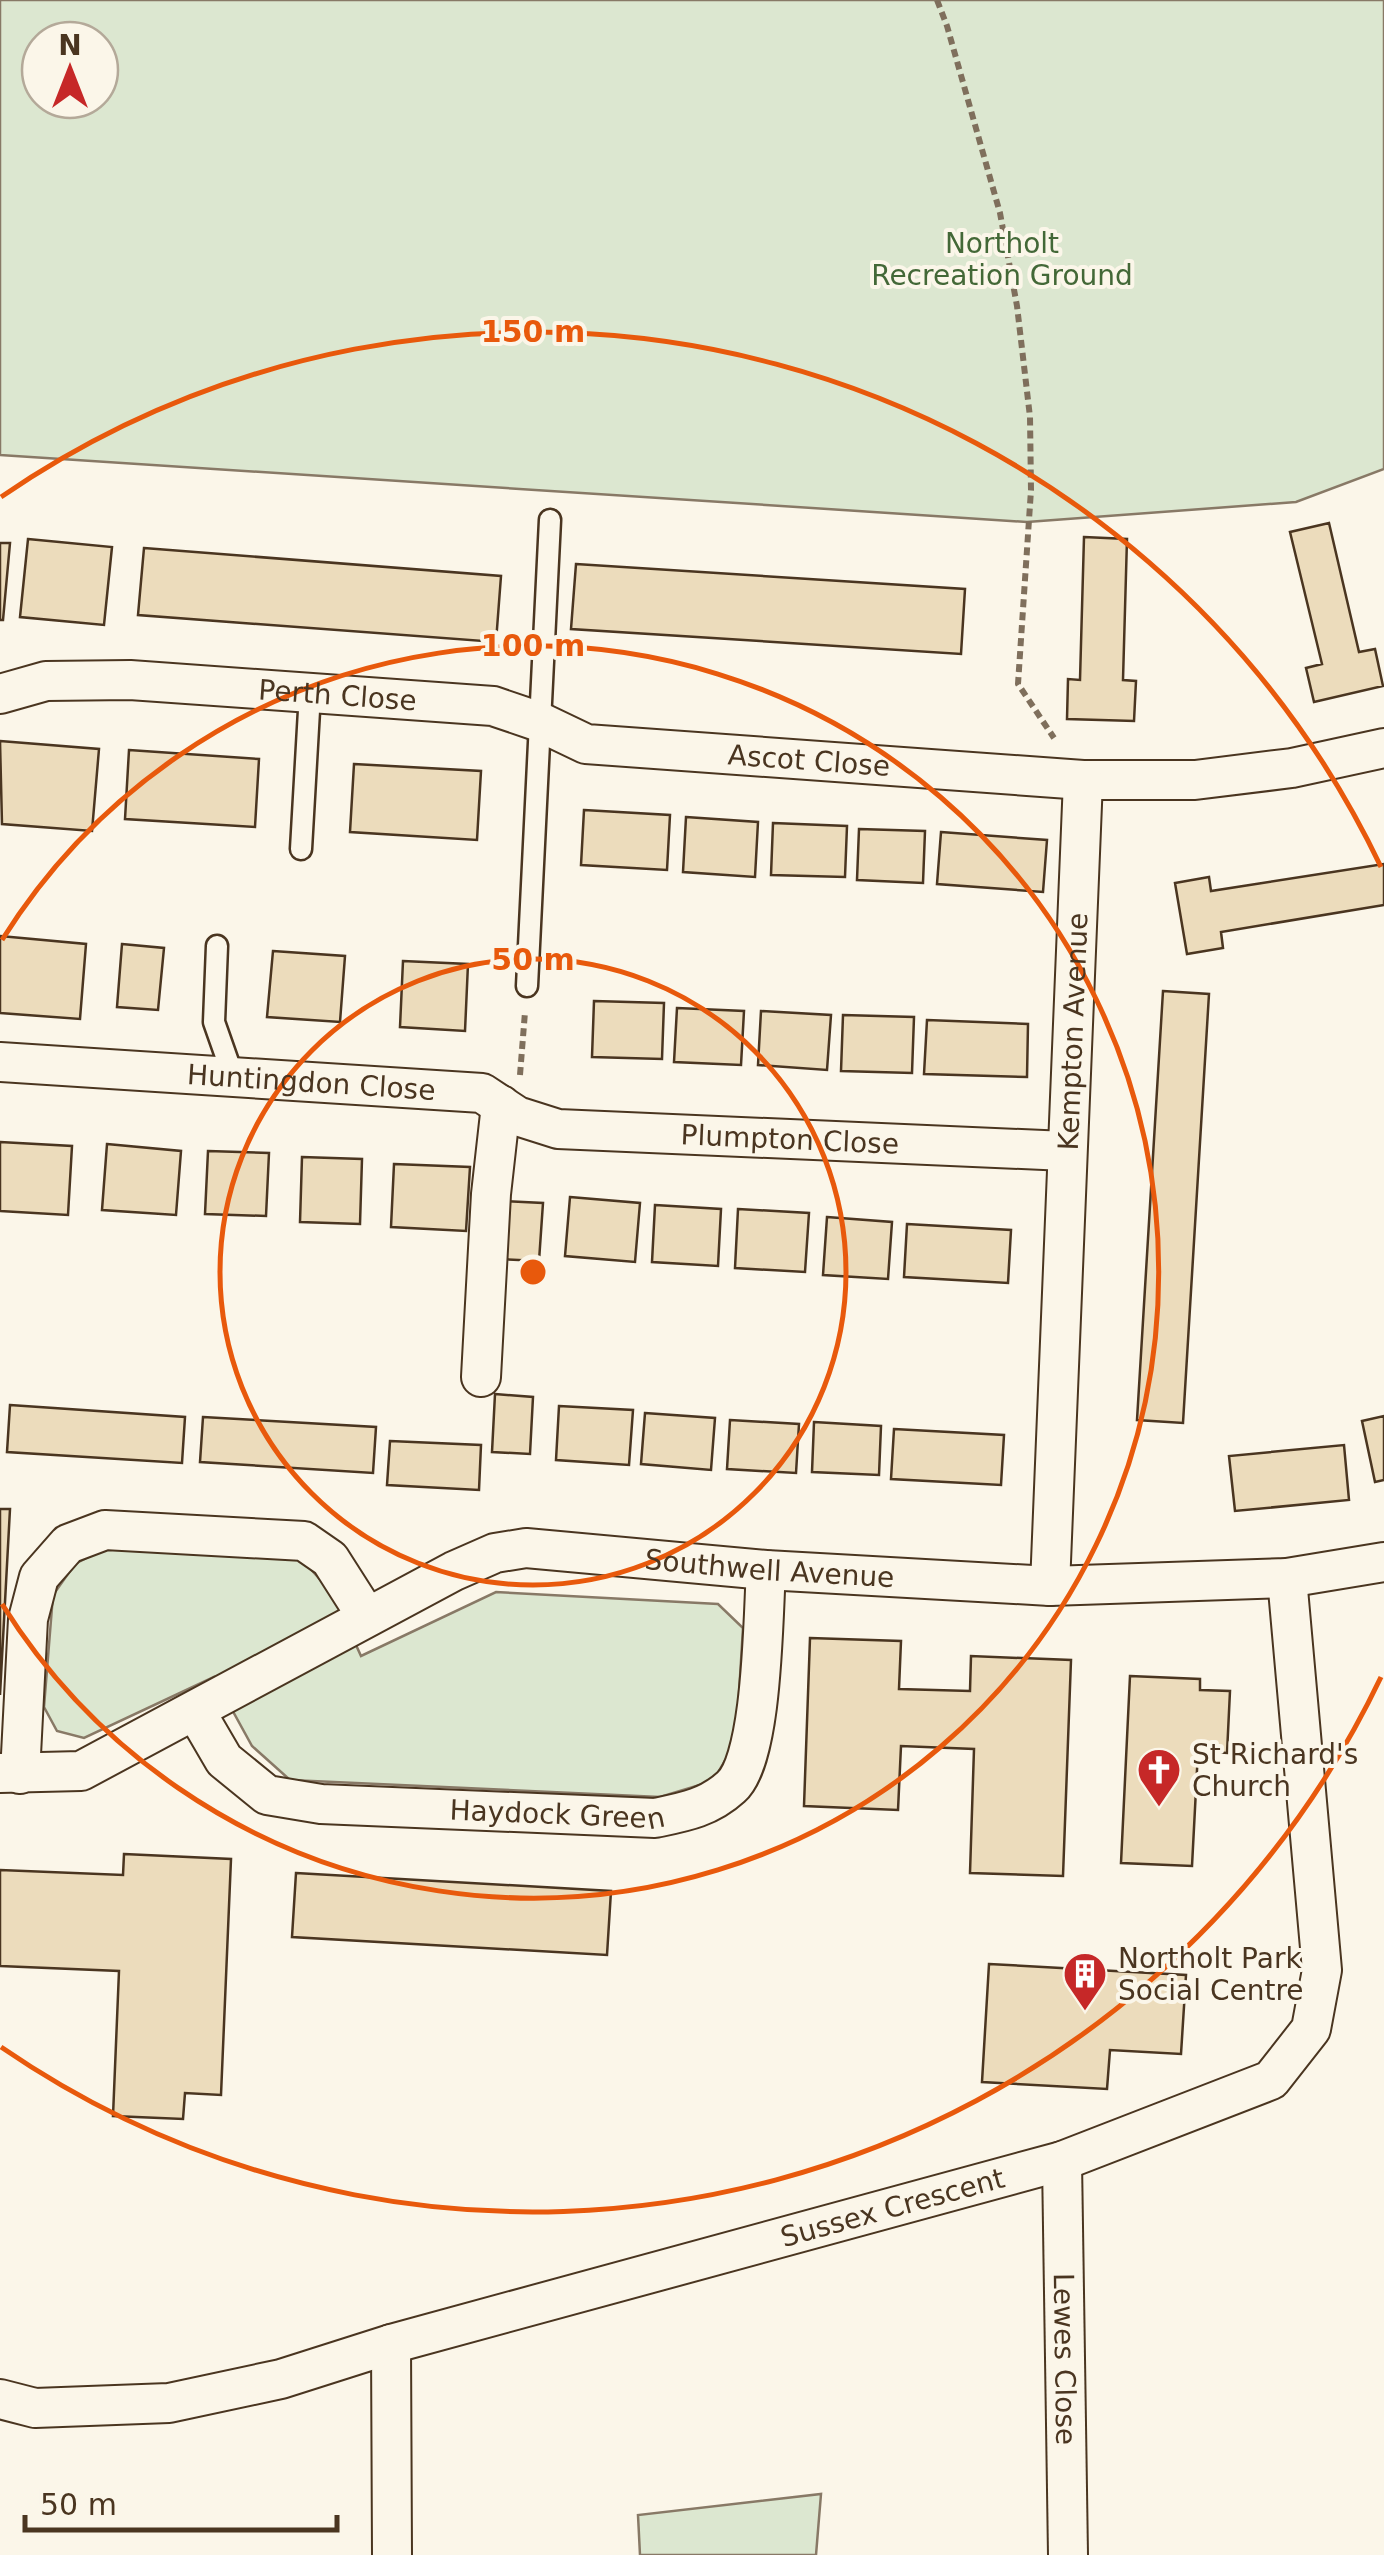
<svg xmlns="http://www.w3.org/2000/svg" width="1384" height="2555" font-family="'DejaVu Sans',sans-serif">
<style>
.green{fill:#dce7d0;stroke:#887966;stroke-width:2.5;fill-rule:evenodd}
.building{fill:#ecdcbc;stroke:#4a3520;stroke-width:2.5}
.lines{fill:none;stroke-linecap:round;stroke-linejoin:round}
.lane-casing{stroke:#4a3520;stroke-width:25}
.street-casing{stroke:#4a3520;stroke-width:42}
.path{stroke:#7f6f5c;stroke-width:6;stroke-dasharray:8 5;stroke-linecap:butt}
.lane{stroke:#fbf6e9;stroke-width:20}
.street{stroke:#fbf6e9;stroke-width:38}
.ring{fill:none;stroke:#e8590c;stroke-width:5}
.labels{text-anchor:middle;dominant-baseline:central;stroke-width:8;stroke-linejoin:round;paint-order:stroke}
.park-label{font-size:28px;fill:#436837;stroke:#fbf6e9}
.street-label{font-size:28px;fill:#4a3520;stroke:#fbf6e9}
.poi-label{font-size:28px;fill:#4a3520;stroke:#fbf6e9;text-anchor:start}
.centre{fill:#e8590c;stroke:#fbf6e9;stroke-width:5}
.ring-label{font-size:30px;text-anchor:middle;font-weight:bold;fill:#e8590c;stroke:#fbf6e9;stroke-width:8;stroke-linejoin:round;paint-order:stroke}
</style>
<rect width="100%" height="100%" fill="#fbf6e9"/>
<path class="green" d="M 0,0 L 1384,0 L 1384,469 L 1296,502 L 1027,522 L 0,455 ZM 40,40 L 100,40 L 100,100 L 40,100 Z
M 113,1544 L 298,1555 L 333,1594 L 361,1656 L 496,1592 L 718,1604 L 743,1628 L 736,1742 L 713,1781 L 660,1797 L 290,1780 L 252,1746 L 214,1677 L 84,1738 L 57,1731 L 44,1707 L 53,1595 L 75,1564 Z
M 821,2494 L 816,2555 L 640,2555 L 638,2515 Z"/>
<path class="building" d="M 1329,523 L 1359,652 L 1375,649 L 1383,686 L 1314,702 L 1306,668 L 1322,664 L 1290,532 Z
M 1084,537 L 1127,539 L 1123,680 L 1136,681 L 1134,721 L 1067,719 L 1068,679 L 1080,680 Z
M 28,539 L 112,547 L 104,625 L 20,617 Z
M 0,543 L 10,543 L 3,620 L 0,620 Z
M 144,548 L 501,576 L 496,642 L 138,615 Z
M 576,564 L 965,589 L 961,654 L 571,629 Z
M 0,741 L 99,749 L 92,831 L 2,824 Z
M 129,750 L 259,759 L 255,827 L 125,819 Z
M 354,764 L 481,771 L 477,840 L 350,832 Z
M 584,810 L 670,815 L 667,870 L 581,865 Z
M 686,817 L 758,822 L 755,877 L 683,872 Z
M 773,823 L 847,826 L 845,877 L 771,875 Z
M 859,829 L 925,831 L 923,883 L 857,880 Z
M 941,832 L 1047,840 L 1043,892 L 937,884 Z
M 1384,864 L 1384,905 L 1221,932 L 1223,948 L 1187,954 L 1175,883 L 1209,877 L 1211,891 Z
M 0,936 L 86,944 L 80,1019 L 0,1013 Z
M 122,944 L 164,948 L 158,1010 L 117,1007 Z
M 273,951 L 345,956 L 340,1022 L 267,1017 Z
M 403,961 L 468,964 L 465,1031 L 400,1027 Z
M 1163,991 L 1209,994 L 1183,1423 L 1137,1420 Z
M 594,1001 L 664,1003 L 662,1059 L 592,1057 Z
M 677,1008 L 744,1011 L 741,1065 L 674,1062 Z
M 761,1011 L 831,1015 L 827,1070 L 758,1065 Z
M 843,1015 L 914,1017 L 912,1073 L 841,1071 Z
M 927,1020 L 1028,1024 L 1027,1077 L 924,1074 Z
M 0,1142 L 72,1146 L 68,1215 L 0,1211 Z
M 107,1144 L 181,1151 L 176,1215 L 102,1210 Z
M 208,1151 L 269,1153 L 266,1216 L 205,1214 Z
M 302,1157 L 362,1159 L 360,1224 L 300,1222 Z
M 394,1164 L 470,1167 L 466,1231 L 391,1227 Z
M 570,1197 L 640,1203 L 635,1262 L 565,1256 Z
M 503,1201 L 543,1203 L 539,1261 L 500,1259 Z
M 655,1205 L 721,1209 L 718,1266 L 652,1262 Z
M 738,1209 L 809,1213 L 805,1272 L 735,1268 Z
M 827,1217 L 892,1222 L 888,1279 L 823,1275 Z
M 907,1224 L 1011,1230 L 1008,1283 L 904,1277 Z
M 495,1394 L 533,1397 L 530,1454 L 492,1452 Z
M 10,1405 L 185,1417 L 182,1463 L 7,1452 Z
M 559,1406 L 633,1410 L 629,1465 L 556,1460 Z
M 645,1413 L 715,1418 L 711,1470 L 641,1464 Z
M 1384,1416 L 1384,1480 L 1375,1482 L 1362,1421 Z
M 203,1417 L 376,1427 L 373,1473 L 200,1462 Z
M 730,1420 L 799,1424 L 796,1473 L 727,1469 Z
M 814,1422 L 881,1426 L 879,1475 L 812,1472 Z
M 894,1429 L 1004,1435 L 1001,1485 L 891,1479 Z
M 390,1441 L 481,1445 L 479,1490 L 387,1485 Z
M 1344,1445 L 1349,1500 L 1235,1511 L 1229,1456 Z
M 0,1509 L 10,1509 L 0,1695 Z
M 810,1638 L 901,1641 L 899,1689 L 970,1691 L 971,1656 L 1071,1660 L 1063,1876 L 970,1873 L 974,1749 L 901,1746 L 898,1810 L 804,1806 Z
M 1130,1676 L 1200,1679 L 1200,1690 L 1230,1691 L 1227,1753 L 1198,1751 L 1192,1866 L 1121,1863 Z
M 124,1854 L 231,1859 L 221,2095 L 185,2093 L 183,2119 L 113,2116 L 119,1971 L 0,1966 L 0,1870 L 123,1875 Z
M 296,1873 L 611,1891 L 607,1955 L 292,1937 Z
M 989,1964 L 1186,1975 L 1181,2054 L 1110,2050 L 1107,2089 L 982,2082 Z"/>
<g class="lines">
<defs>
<path id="lane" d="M 301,849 L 310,693
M 217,946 L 214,1022 L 234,1079
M 527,986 L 550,520"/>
<g id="street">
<path id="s1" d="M 0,694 L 46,681 L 130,680 L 493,706 L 540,722 L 586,744 L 1083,780 L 1195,780 L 1292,768 L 1384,748"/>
<path id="s2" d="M 0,1062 L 482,1093 L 517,1116 L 558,1129 L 1066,1151"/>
<path d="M 481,1377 L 491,1194 L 501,1105"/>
<path id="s3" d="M 1050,1586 L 1083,780"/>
<path id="s4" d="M 196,1712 L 224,1760 L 267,1795 L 321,1804 L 655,1818 C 684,1812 708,1808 731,1787 C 763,1759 763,1616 766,1570"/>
<path id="s5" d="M 0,1773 L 81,1771 L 454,1571 L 495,1553 L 526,1548 L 766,1570 L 1050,1586 L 1287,1578 L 1384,1562"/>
<path d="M 20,1774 L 28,1619 L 39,1577 L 68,1544 L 105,1530 L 304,1541 L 330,1559 L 367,1617"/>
<path id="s6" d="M 1062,2161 L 1068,2555"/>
<path d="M 391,2344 L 392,2555"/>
<path id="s7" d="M 0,2399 L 35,2408 L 169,2403 L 281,2379 L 391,2344 L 1062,2161 L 1271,2080 L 1311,2029 L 1322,1970 L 1287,1578"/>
</g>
</defs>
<use href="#lane" class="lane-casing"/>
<use href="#street" class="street-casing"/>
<path class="path" d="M 937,0 L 947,26 L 1000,213 L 1017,306 L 1030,417 L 1031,490 L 1018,684 L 1054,738
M 520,1075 L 525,1012"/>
<use href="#lane" class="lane"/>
<use href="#street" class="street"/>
</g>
<g class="ring">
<circle cx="533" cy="1272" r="313"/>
<path d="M2 940A626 626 0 1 1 2 1604"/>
<path d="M1381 1677A940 940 0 0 1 1 2047M1 497A940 940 0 0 1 1381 867"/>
</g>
<defs>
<symbol id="church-pin" viewBox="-11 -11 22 30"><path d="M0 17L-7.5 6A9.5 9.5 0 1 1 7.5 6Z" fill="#c62828" stroke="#fbf6e9"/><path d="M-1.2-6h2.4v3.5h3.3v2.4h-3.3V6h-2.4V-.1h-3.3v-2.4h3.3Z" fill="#fff"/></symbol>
<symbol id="building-pin" viewBox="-11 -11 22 30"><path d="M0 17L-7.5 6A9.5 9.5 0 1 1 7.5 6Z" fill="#c62828" stroke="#fbf6e9"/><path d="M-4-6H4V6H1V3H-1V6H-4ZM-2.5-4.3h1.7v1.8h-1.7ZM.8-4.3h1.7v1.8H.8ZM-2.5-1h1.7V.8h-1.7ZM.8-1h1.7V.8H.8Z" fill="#fff"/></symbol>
</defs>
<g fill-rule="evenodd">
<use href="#church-pin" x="1134" y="1745" width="50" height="68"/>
<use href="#building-pin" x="1060" y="1949" width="50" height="68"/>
</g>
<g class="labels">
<g class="park-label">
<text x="1002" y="243">Northolt<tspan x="1002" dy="32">Recreation Ground</tspan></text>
</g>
<g class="street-label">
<text stroke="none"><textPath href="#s1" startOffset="340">Perth Close</textPath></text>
<text stroke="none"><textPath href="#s1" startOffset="820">Ascot Close</textPath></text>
<text stroke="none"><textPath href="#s3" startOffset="555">Kempton Avenue</textPath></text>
<text stroke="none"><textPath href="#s2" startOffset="312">Huntingdon Close</textPath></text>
<text stroke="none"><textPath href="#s2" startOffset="800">Plumpton Close</textPath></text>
<text stroke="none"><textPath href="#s5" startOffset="825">Southwell Avenue</textPath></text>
<text stroke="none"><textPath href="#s4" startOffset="402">Haydock Green</textPath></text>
<text stroke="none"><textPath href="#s7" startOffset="920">Sussex Crescent</textPath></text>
<text stroke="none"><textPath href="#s6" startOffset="198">Lewes Close</textPath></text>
</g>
<g class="poi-label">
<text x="1192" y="1754">St Richard's<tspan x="1192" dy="32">Church</tspan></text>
<text x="1118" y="1958">Northolt Park<tspan x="1118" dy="32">Social Centre</tspan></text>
</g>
</g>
<circle cx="533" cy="1272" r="15" class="centre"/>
<g class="ring-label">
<text x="533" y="342">150 m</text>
<text x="533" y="656">100 m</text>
<text x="533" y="970">50 m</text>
</g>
<g transform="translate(70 70)"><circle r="48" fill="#fbf6e9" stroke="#b4a999" stroke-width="2.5"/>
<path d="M0-8L18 38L0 25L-18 38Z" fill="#c62828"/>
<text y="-15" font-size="28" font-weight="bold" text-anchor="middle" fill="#4a3520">N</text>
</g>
<path d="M25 2515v15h312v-15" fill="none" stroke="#4a3520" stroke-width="5"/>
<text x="40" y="2515" font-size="30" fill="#4a3520" stroke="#fbf6e9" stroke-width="8" paint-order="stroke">50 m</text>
</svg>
